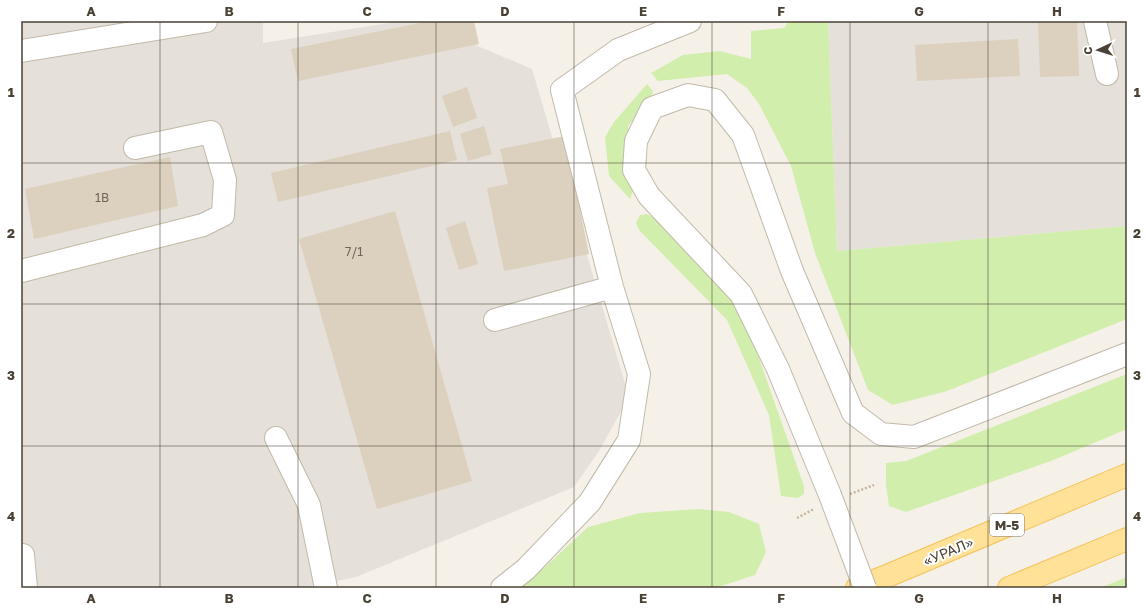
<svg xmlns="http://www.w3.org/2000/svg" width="1148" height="609" font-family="'Golos Text',sans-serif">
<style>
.industrial{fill:#e5e0d9}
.green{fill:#d1eeac}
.building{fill:#dcd0be}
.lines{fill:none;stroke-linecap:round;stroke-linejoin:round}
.minor-casing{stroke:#c2b9a9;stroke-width:24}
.major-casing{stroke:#f2c359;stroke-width:24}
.path{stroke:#c6b598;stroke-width:2.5;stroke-dasharray:2 2;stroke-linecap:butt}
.minor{stroke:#fff;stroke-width:22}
.major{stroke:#ffe197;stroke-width:22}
.minor-bridge-casing{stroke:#c2b9a9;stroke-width:24;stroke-linecap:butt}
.minor-bridge{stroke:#fff;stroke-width:22}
.grid{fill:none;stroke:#4a4235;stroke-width:1;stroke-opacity:0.55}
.labels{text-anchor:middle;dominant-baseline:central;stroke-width:4;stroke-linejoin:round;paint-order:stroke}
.number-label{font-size:12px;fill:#6e6657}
.shield{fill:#fff;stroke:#807b72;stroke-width:1}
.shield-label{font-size:13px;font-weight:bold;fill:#4a4235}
.street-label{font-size:14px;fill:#4a4235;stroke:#fff}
.neatline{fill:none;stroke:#4a4235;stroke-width:1.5}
.grid-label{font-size:13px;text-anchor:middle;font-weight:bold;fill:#4a4235}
</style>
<rect width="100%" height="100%" fill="#f6f1e8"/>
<path class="industrial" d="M 21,21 L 263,21 L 263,43 L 401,21 L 466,21 L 473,44 L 532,69 L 629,397 L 599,451 L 574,487 L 356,577 L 303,588 L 21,588 Z
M 828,21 L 1127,21 L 1127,226 L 837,251 Z"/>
<path class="green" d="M 789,21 L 828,21 L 837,251 L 1127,226 L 1127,319 L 947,391 L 893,405 L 868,390 L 815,253 L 791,166 L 759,104 L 747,88 L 727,74 L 658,81 L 651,73 L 683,55 L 720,51 L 751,59 L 751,31 L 784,28 Z
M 647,84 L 653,91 L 651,99 L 628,126 L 629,170 L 634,187 L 630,199 L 609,176 L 605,137 L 614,122 Z
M 647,214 L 662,222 L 727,291 L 755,347 L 804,486 L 804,494 L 798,498 L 781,496 L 769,415 L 727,320 L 639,230 L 636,223 L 640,215 Z
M 1127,374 L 1127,429 L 1051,461 L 906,512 L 889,506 L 886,485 L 886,463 L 906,461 Z
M 699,509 L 729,512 L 759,524 L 766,552 L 755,575 L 715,588 L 519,588 L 545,567 L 588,527 L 640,513 Z
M 1127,577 L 1127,588 L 1100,588 Z"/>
<path class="building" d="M 430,21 L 474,21 L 479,44 L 298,81 L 291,49 Z
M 1038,21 L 1077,21 L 1079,76 L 1040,77 Z
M 1018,39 L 1020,76 L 917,81 L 915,45 Z
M 467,87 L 477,118 L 453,127 L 442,96 Z
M 484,126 L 492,154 L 468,161 L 460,134 Z
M 450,131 L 457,160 L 278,202 L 271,173 Z
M 565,136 L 589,254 L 504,271 L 487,188 L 508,184 L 500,149 Z
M 170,157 L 178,206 L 34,239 L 25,189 Z
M 395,211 L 472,481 L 377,509 L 299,239 Z
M 465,221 L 478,264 L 459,270 L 446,228 Z"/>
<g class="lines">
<defs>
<path id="minor" d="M 1095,21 L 1107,74
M 21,51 L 206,21
M 21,271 L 203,225 L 223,215 L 225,180 L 211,132 L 135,148
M 495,320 L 612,287
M 276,438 L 309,505 L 326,588
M 830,495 L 778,369 L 741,294 L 649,196 L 634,170 L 636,141 L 652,108 L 688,95 L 715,100 L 743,135 L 792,271 L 853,413 L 881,434 L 914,437 L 1127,354
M 23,555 L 26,588
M 502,588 L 526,569 L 590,502 L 629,440 L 639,374 L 612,287 L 562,90 L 618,50 L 690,21"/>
<path id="major" d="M 857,588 L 887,576 L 1127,475
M 1009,588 L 1127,539"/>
</defs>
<use href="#minor" class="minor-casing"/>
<use href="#major" class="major-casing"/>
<path class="path" d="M 850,494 L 874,485
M 797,518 L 814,509"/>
<use href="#minor" class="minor"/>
<use href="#major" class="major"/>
<defs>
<path id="minor-bridge" d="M 830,495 L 865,588"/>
</defs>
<use href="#minor-bridge" class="minor-bridge-casing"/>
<use href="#minor-bridge" class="minor-bridge"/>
</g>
<path class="grid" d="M 160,21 L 160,588M 298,21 L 298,588M 436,21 L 436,588M 574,21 L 574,588M 712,21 L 712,588M 850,21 L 850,588M 988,21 L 988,588M 21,163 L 1127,163M 21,304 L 1127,304M 21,446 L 1127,446"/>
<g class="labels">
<g class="number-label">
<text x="102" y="197">1В</text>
<text x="354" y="251">7/1</text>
</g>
<rect class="shield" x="990" y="514" width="34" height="22" rx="3"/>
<g class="shield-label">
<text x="1007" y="525">М-5</text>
</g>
<g class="street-label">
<text transform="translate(948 551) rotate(-23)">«УРАЛ»</text>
</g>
</g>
<rect width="1148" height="609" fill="none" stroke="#ffffff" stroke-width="44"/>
<g transform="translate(1098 50) rotate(266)" stroke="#ffffff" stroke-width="3" paint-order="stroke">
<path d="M0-3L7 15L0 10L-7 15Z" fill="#4a4235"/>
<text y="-6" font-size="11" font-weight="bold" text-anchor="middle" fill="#4a4235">С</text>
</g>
<rect x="22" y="22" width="1104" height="565" class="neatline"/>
<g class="grid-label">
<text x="91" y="16">A</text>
<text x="229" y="16">B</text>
<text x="367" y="16">C</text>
<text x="505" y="16">D</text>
<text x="643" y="16">E</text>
<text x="781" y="16">F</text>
<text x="919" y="16">G</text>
<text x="1057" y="16">H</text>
<text x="11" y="97">1</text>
<text x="1137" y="97">1</text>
<text x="11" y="238">2</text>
<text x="1137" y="238">2</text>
<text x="11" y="380">3</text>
<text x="1137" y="380">3</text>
<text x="11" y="521">4</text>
<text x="1137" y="521">4</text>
<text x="91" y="603">A</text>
<text x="229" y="603">B</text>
<text x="367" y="603">C</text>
<text x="505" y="603">D</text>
<text x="643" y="603">E</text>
<text x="781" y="603">F</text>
<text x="919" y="603">G</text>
<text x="1057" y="603">H</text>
</g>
</svg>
